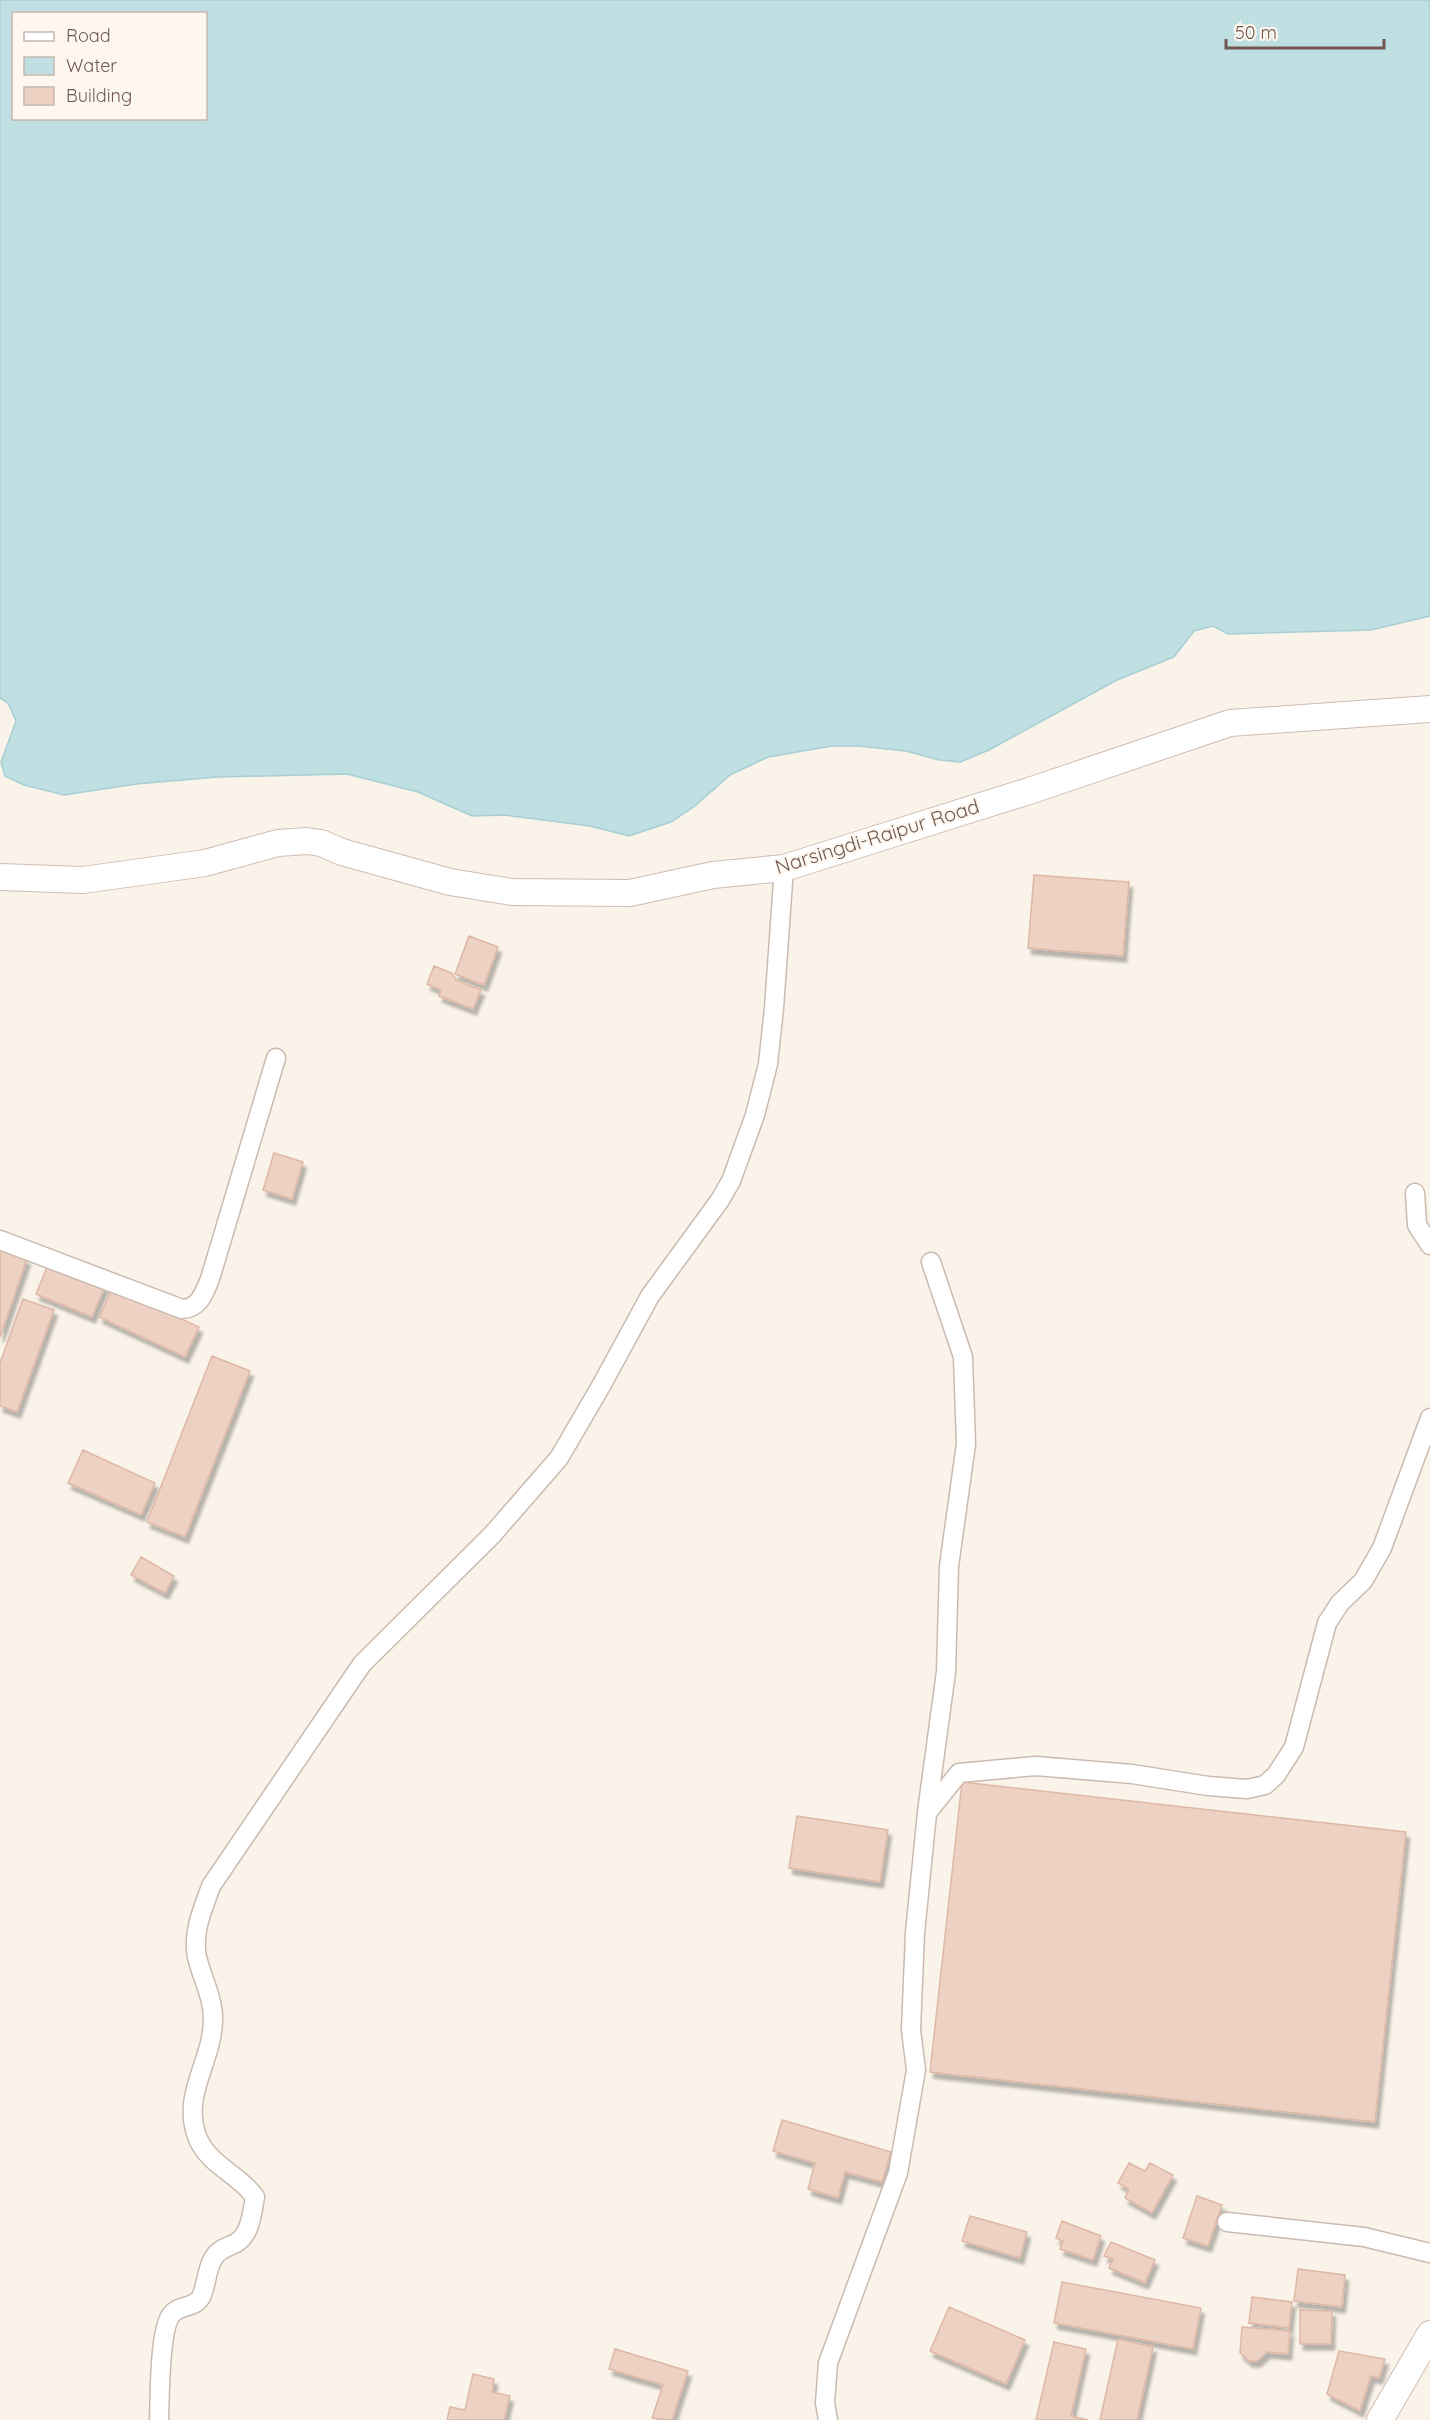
<svg xmlns="http://www.w3.org/2000/svg" width="1430" height="2420" font-family="Quicksand,sans-serif">
<style>
.water{fill:#bfdfe2;stroke:#a6cfd3;stroke-width:1.5;fill-rule:evenodd}
.building{fill:#edd1c3;stroke:#deb8a5;stroke-width:1.5;filter:url(#shadow)}
.lines{fill:none;stroke-linecap:round;stroke-linejoin:round}
.street-casing{stroke:#cbbab0;stroke-width:21}
.secondary-casing{stroke:#d0bcb1;stroke-width:28}
.street{stroke:#fff;stroke-width:18}
.secondary{stroke:#fff;stroke-width:26}
.labels{text-anchor:middle;dominant-baseline:central;stroke-width:4.5;stroke-linejoin:round;paint-order:stroke}
.street-label{font-size:20px;fill:#72594f;stroke:#fdf7ef}
</style>
<defs>
<filter id="shadow"><feDropShadow dx="3.5" dy="6" stdDeviation="1.5" flood-color="#0004"/></filter>
</defs>
<rect width="100%" height="100%" fill="#faf3e9"/>
<path class="water" d="M 0,0 L 1430,0 L 1430,616 L 1371,630 L 1228,634 L 1213,626 L 1194,631 L 1174,657 L 1117,680 L 989,750 L 960,762 L 939,760 L 906,751 L 858,746 L 832,746 L 768,757 L 730,775 L 695,806 L 671,822 L 629,836 L 590,826 L 505,815 L 472,816 L 418,792 L 347,774 L 218,777 L 136,784 L 64,795 L 24,785 L 5,776 L 1,762 L 16,721 L 8,703 L 0,698 ZM 14,14 L 206,14 L 206,118 L 14,118 Z"/>
<path class="building" d="M 1034,875 L 1129,882 L 1123,956 L 1028,948 Z
M 469,936 L 498,947 L 484,985 L 455,974 Z
M 434,966 L 452,973 L 456,980 L 481,990 L 473,1009 L 439,996 L 441,990 L 427,984 Z
M 274,1153 L 303,1162 L 292,1199 L 263,1190 Z
M 0,1250 L 27,1259 L 0,1337 Z
M 49,1262 L 105,1286 L 92,1317 L 36,1294 Z
M 113,1287 L 199,1327 L 185,1357 L 99,1317 Z
M 23,1299 L 54,1310 L 17,1412 L 0,1406 L 0,1363 Z
M 212,1356 L 250,1371 L 185,1537 L 147,1522 Z
M 83,1450 L 155,1483 L 141,1515 L 68,1483 Z
M 141,1557 L 174,1576 L 165,1593 L 131,1575 Z
M 962,1782 L 1406,1832 L 1375,2122 L 930,2072 Z
M 797,1816 L 888,1830 L 880,1882 L 789,1868 Z
M 782,2120 L 891,2152 L 882,2182 L 845,2172 L 838,2198 L 808,2189 L 815,2163 L 773,2151 Z
M 1129,2163 L 1145,2171 L 1150,2163 L 1173,2175 L 1152,2213 L 1125,2198 L 1129,2189 L 1118,2183 Z
M 1197,2196 L 1222,2205 L 1208,2246 L 1183,2238 Z
M 970,2216 L 1027,2232 L 1020,2258 L 962,2241 Z
M 1062,2221 L 1101,2236 L 1093,2260 L 1060,2249 L 1063,2241 L 1056,2238 Z
M 1111,2242 L 1155,2260 L 1145,2283 L 1109,2268 L 1113,2259 L 1104,2256 Z
M 1298,2269 L 1345,2275 L 1342,2307 L 1294,2301 Z
M 1062,2282 L 1201,2308 L 1193,2349 L 1054,2323 Z
M 1252,2297 L 1292,2302 L 1289,2328 L 1249,2323 Z
M 949,2307 L 1025,2340 L 1006,2384 L 930,2351 Z
M 1300,2310 L 1332,2311 L 1331,2344 L 1300,2344 Z
M 1242,2327 L 1290,2331 L 1288,2354 L 1267,2352 L 1257,2361 L 1249,2361 L 1240,2353 Z
M 1118,2339 L 1153,2347 L 1137,2420 L 1100,2420 Z
M 1054,2342 L 1086,2349 L 1071,2416 L 1088,2420 L 1036,2420 Z
M 615,2349 L 688,2371 L 672,2420 L 652,2418 L 663,2385 L 609,2369 Z
M 1339,2351 L 1385,2359 L 1379,2378 L 1371,2376 L 1360,2411 L 1327,2394 Z
M 473,2374 L 494,2379 L 492,2392 L 510,2396 L 504,2420 L 447,2420 L 450,2407 L 465,2410 Z"/>
<g class="lines">
<defs>
<path id="street" d="M 1415,1193 L 1417,1225 L 1430,1245
M 0,1240 L 182,1309 C 200,1308 204,1293 210,1279 L 276,1058
M 927,1812 L 946,1672 L 949,1566 L 966,1444 L 963,1357 L 931,1262
M 1227,2222 L 1364,2237 L 1430,2253
M 159,2420 C 160,2397 159,2332 171,2315 C 179,2304 194,2309 201,2297 C 207,2285 206,2269 214,2257 C 219,2249 228,2247 236,2243 C 251,2234 252,2212 255,2197 C 239,2174 210,2166 198,2139 C 180,2095 213,2062 213,2019 C 213,1997 202,1978 197,1957 C 192,1932 203,1909 211,1886 L 362,1664 L 492,1535 L 559,1458 L 601,1386 L 650,1296 L 720,1200 L 731,1181 L 755,1115 L 768,1064 L 774,1008 L 784,868
M 828,2420 L 825,2403 L 828,2363 L 898,2173 L 916,2070 L 911,2030 L 915,1933 L 927,1813 L 959,1773 L 1036,1766 L 1132,1774 L 1208,1786 L 1247,1789 L 1265,1785 L 1276,1775 L 1294,1747 L 1327,1623 L 1340,1603 L 1363,1581 L 1382,1548 L 1430,1418"/>
<path id="secondary" d="M 0,877 L 83,880 L 205,863 L 278,843 L 307,841 L 321,843 L 342,852 L 450,882 L 512,892 L 630,893 L 713,875 L 784,868 L 1032,790 L 1230,723 L 1430,709
M 1380,2420 L 1430,2334"/>
</defs>
<use href="#street" class="street-casing"/>
<use href="#secondary" class="secondary-casing"/>
<use href="#street" class="street"/>
<use href="#secondary" class="secondary"/>
</g>
<g class="labels">
<g class="street-label">
<text transform="translate(877 836) rotate(-17)">Narsingdi-Raipur Road</text>
</g>
</g>
<rect x="12" y="12" width="195" height="108" fill="#fdf7ef" stroke="#c5b8af" stroke-width="1.5"/>
<rect x="24" y="32" width="30" height="9" fill="#ffffff" stroke="#c5b8af" stroke-width="1.5"/>
<text x="66" y="42" font-size="18" fill="#72594f">Road</text>
<rect x="24" y="57" width="30" height="18" fill="#bfdfe2" stroke="#c5b8af" stroke-width="1.5"/>
<text x="66" y="72" font-size="18" fill="#72594f">Water</text>
<rect x="24" y="87" width="30" height="18" fill="#edd1c3" stroke="#c5b8af" stroke-width="1.5"/>
<text x="66" y="102" font-size="18" fill="#72594f">Building</text>
<path d="M1226 39v9h158v-9" fill="none" stroke="#72594f" stroke-width="3"/>
<text x="1235" y="39" font-size="18" fill="#72594f" stroke="#fdf7ef" stroke-width="4.5" paint-order="stroke">50 m</text>
</svg>
